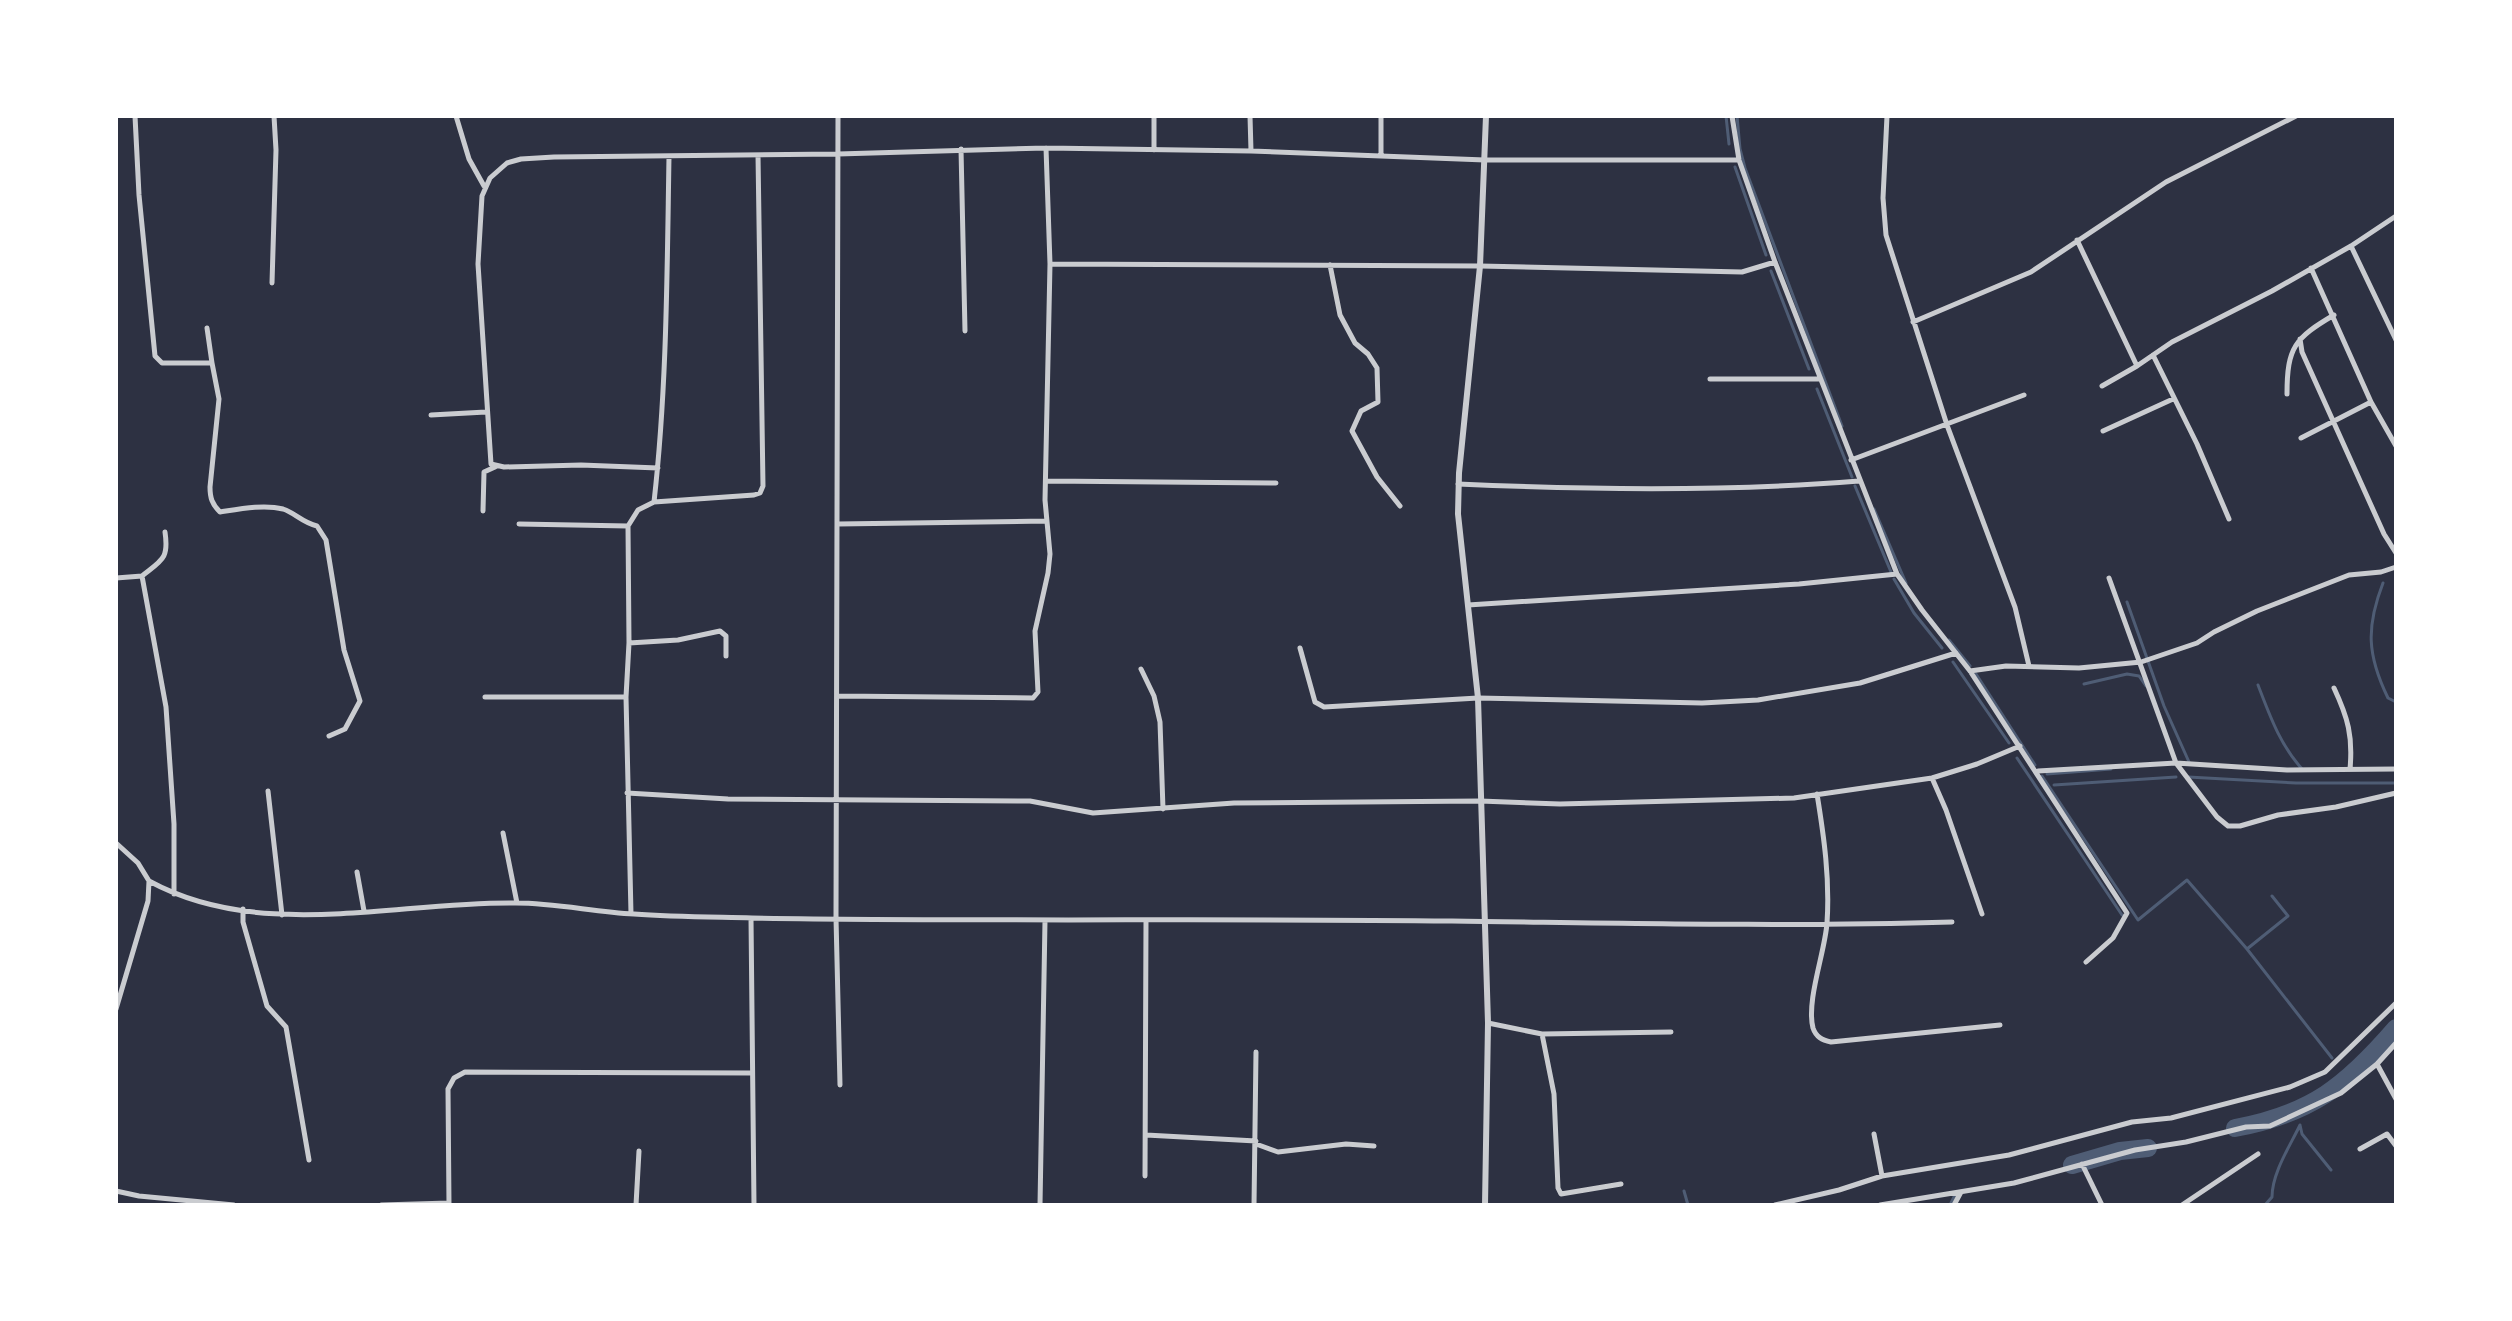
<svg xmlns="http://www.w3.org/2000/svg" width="2512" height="1321" font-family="'Source Sans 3',sans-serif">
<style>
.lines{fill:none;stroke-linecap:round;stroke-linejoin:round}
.stream{stroke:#4f5d75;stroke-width:3}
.river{stroke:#4f5d75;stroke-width:18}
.minor{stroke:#caccd0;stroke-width:5}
.tertiary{stroke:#caccd0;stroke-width:6}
</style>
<rect width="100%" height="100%" fill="#2d3142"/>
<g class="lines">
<path class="stream" d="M 1726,116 L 1729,144
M 1737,116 L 1740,149 L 1745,168 L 1842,426
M 1735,167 L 1766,255
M 1771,271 L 1809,369
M 1817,389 L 1852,477
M 1855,486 L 1891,572
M 1874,509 L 1906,583
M 1894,579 L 1914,613 L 1942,648
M 2383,583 C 2366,627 2367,655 2388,698 L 2396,702
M 2127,602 L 2164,706 L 2189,762
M 1949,640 L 1970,666
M 1953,662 L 2009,743
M 1976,674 L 2035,765
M 2084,684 L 2127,674 L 2139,676 L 2146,686
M 2258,685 C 2270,716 2280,745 2303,770
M 2017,758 L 2122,915
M 2047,774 L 2111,769
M 2042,776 L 2138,920 L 2187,880 L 2247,949
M 2188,777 L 2296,783 L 2396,783
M 2054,785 L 2176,777
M 2272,896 L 2288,916 L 2247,949 L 2332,1058
M 2300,1125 L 2302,1134 L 2331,1170
M 1684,1191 L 1688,1205
M 1950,1205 L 1955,1195
M 2265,1205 L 2272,1197 C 2272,1173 2290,1146 2300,1125"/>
<path class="river" d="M 2235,1128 C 2311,1114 2346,1086 2396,1028
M 2072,1165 L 2120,1151 L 2148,1148"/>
<path class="minor" d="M 135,116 L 139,195 L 155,356 L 162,363 L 212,363 L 207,328
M 456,116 L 469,159 L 484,186
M 838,116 L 836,918 L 840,1085
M 1250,116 L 1251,151
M 1732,116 L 1739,160 L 1775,262 L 1897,574 L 1922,610 L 1970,671 L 2127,913 L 2113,938 L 2086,962
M 1887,116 L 1883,198 L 1886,235 L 1947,425 L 2015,607 L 2029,666
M 961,149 L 965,331
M 1154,150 L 1154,116
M 1381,155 L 1381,116
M 2077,240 L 2137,366
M 2351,246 L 2396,340
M 1050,264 L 1480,266 L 1742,272 L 1775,262
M 1330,265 L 1340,315 L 1355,343 L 1368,354 L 1377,368 L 1378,402 L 1361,411 L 1352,431 L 1377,477 L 1400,506
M 2311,268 L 2371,402 L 2396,446
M 272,283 L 276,150 L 274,116
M 1913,322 L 2031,272 L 2166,182 L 2296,116
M 2300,339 L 2302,352 L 2384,534 L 2396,553
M 2153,355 L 2197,444 L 2229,519
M 212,363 L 219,399 L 210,487 C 210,498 212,504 220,512 C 239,509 264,504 283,509 C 295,513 303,523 317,526 L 326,540 L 344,650 L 360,701 L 345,729 L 329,736
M 1710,379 L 1819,379
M 2102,386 L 2137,366 L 2172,342 L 2272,291 L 2351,246 L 2396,216
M 2287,394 C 2287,347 2295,338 2334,315
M 431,415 L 486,412
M 2103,431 L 2173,399
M 2301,438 L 2371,402
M 1851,460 L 2024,395
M 658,468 L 581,465 L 504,467 L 491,464 L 478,264 L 482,196 L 490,178 L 507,163 L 521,159 L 554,157 L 838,154 L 1046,148 L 1251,151 L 1485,160 L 1739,160
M 1046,481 L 1276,483
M 1458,484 C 1591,490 1726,492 1859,481
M 654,502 L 754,495 L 760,493 L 763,486 L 758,155
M 483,511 L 484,472 L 495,467
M 519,524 L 628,526
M 838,524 L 1046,521
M 142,576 L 166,707 L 174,824 L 174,894
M 142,576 C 162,560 169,559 165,532
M 116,578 L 142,576
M 2109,578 L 2176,763 L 2217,817 L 2228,826 L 2240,826 L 2278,815 L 2336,807 L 2396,793
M 1468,605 L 1799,584 L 1897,574
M 629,643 L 678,640 L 720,631 L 726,636 L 726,656
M 1300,648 L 1315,702 L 1324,707 L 1478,698 L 1702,703 L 1758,700 L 1860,683 L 1956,653
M 1141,669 L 1154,696 L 1160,722 L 1163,809
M 1970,671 L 2006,666 L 2079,668 L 2141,662 L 2197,643 L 2214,632 L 2257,611 L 2349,575 L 2381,572 L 2396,567
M 2334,688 C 2348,718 2353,736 2350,769
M 838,696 L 1033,698 L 1038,692 L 1035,631 L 1048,573 L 1050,554 L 1045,500 L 1050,264 L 1046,148
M 485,697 L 626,697
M 2038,771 L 2176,763 L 2287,770 L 2396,769
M 1932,778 L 1946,810 L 1982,914
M 268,791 L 282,915
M 627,793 L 728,799 L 1030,801 L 1093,813 L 1234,803 L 1480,801 L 1560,804 L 1794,798 L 1932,778 L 1977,764 L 2020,746
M 1817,794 C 1824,837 1830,879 1827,923 C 1825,952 1806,1001 1813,1028 C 1816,1037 1822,1040 1831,1042 L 2000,1025
M 503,833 L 517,903
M 116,843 L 138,863 L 149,881 L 148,901 L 116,1009
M 357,872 L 364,911
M 149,881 C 261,942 396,901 516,903 C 556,903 594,912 634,914 C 673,917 713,917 752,918 C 985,922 1219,918 1452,921 C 1619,923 1785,927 1952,922
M 243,909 L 243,922 L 267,1006 L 286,1027 L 309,1160
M 631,914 L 626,697 L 629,643 L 628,526 L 638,510 L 654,502 C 667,387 667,272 669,157
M 751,918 L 754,1205
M 1488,1023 L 1542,1034 L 1671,1032
M 1542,1034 L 1554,1094 L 1558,1188 L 1561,1194 L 1621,1184
M 2377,1064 L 2396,1099
M 1874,1134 L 1882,1176
M 1146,1135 L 1256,1141
M 1256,1144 L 1278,1152 L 1346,1144 L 1374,1146
M 2360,1149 L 2387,1134 L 2396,1146
M 2082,1164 L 2102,1205
M 1145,1176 L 1146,921
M 116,1191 L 139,1196 L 234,1205
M 381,1205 L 449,1203
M 449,1205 L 448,1089 L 454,1078 L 465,1072 L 752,1073
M 636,1205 L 639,1151
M 1040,1205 L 1045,921
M 1254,1205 L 1256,1052
M 1775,1205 L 1839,1190 L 1882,1176 L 2009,1155 L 2132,1122 L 2171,1118 L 2290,1087 L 2325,1072 L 2396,1003
M 1880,1205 L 2014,1183 L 2135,1150 L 2186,1142 L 2246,1127 L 2270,1126 L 2341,1093 L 2377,1064 L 2396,1043
M 1954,1205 L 1961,1192
M 2182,1205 L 2258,1154"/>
<path class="tertiary" d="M 1485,1205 L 1488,1023 L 1478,698 L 1458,514 L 1459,473 L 1480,266 L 1486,116"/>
</g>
<rect width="2512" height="1321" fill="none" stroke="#ffffff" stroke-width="236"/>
</svg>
